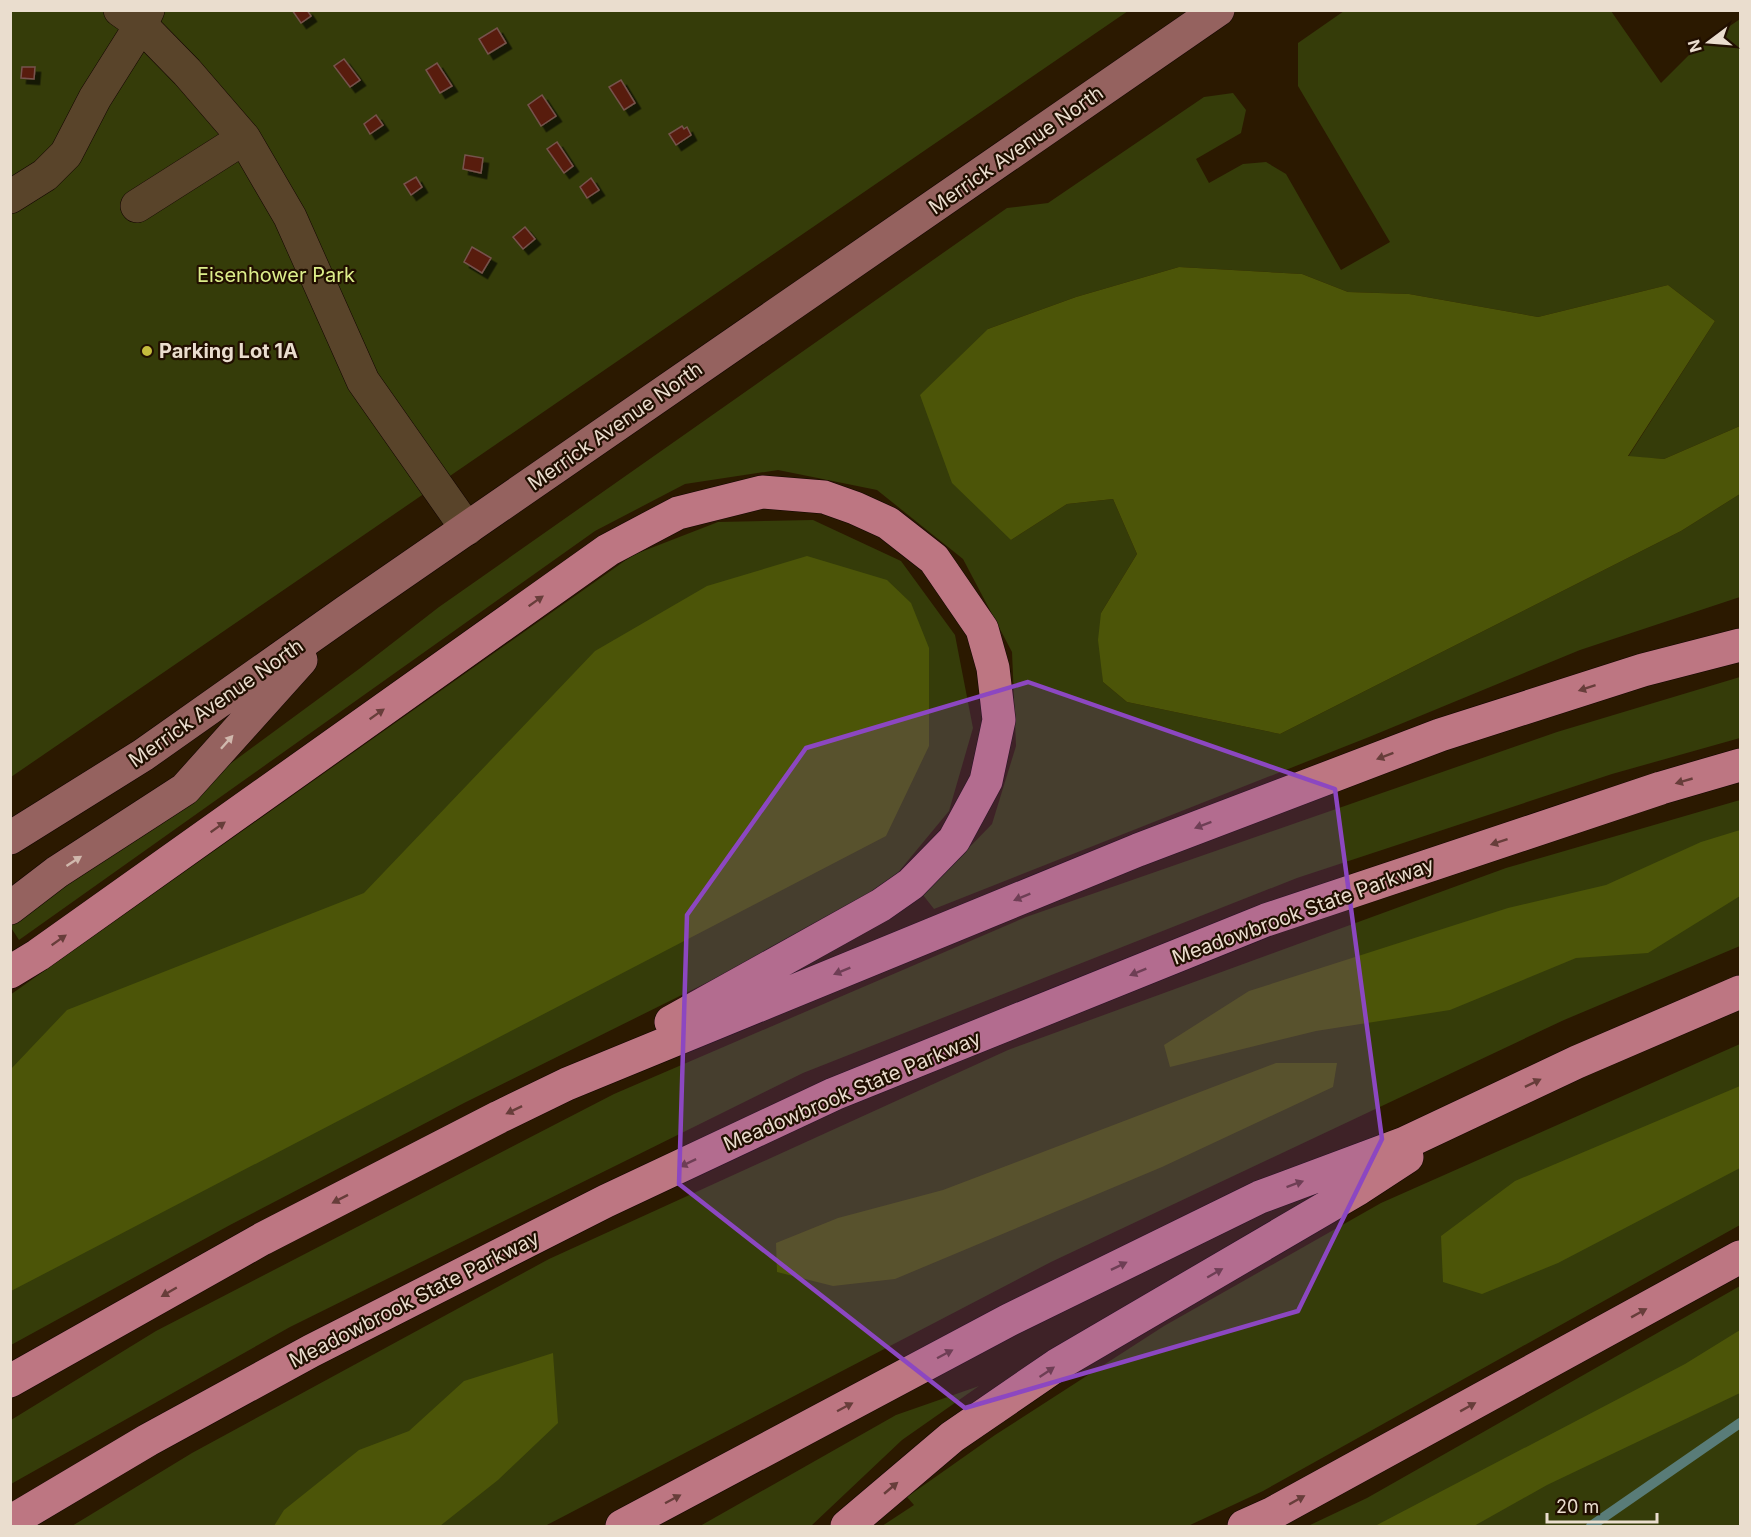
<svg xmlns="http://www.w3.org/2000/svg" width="1751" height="1537" font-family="Inter,sans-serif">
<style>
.green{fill:#353c09}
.forest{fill:#4c5508}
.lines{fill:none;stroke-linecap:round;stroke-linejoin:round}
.stream{stroke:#597c78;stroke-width:10}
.building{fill:#581a11;stroke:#76534c;stroke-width:1.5;filter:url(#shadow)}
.minor-casing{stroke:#120400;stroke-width:34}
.major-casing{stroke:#120400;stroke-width:34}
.highway-casing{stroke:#120400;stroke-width:34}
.minor{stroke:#59442a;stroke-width:33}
.major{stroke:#95625f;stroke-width:33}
.highway{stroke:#bd7682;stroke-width:33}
.oneway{fill:#673d3a}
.oneway2{fill:#d0b8ad}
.marked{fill:#8c47c1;fill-opacity:0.2;stroke:#8c47c1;stroke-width:4.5;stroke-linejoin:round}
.poi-dot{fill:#c5bc3d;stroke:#210f00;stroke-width:2}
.labels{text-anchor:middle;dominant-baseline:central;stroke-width:4.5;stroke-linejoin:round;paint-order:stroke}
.street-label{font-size:20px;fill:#eaddce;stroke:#210f00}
.park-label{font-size:20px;fill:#dced8a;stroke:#210f00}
.poi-label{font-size:20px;font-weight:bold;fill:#eaddce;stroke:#210f00;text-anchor:start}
</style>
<defs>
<filter id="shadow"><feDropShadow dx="5.5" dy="5.5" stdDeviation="0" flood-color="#0009"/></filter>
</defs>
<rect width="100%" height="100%" fill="#2b1900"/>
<path class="green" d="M 11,11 L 1128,11 L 11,777 Z
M 1344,11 L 1611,11 L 1661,83 L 1691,53 L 1740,19 L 1740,426 L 1664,459 L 1628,457 L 1715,321 L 1668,285 L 1538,317 L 1409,294 L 1348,292 L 1302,274 L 1179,267 L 1076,297 L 988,329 L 1011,540 L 1067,504 L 1113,499 L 1137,554 L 1101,613 L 1103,682 L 1127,702 L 1280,734 L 1681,531 L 1740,494 L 1740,597 L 1580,650 L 1369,737 L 934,909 L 923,895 L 992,824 L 1016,746 L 1012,652 L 963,559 L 877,490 L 778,470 L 685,484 L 595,531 L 19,940 L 10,926 L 359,669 L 439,607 L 1007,208 L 1048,203 L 1204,97 L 1233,93 L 1246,110 L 1241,133 L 1196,159 L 1209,183 L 1243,164 L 1266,162 L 1286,174 L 1341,270 L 1390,242 L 1298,86 L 1298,43 Z
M 813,520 L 901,561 L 955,635 L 973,728 L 949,811 L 896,875 L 821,926 L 464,1103 L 230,1225 L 11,1345 L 10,995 L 633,555 L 718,522 Z
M 1740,677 L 1740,738 L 1612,774 L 1297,878 L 803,1073 L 290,1327 L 11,1484 L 11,1420 L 156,1331 L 614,1094 L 1026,917 L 1557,732 Z
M 1740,800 L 1740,946 L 1564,1020 L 1051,1262 L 545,1526 L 72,1526 L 192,1453 L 549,1259 L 1008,1050 L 1506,868 Z
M 1740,1044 L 1740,1225 L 1263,1491 L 1188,1526 L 882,1526 L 914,1505 L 907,1497 L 995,1435 L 1164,1326 L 1381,1203 Z
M 1740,1286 L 1740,1526 L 1308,1526 L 1367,1498 Z
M 979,1386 L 902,1440 L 811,1526 L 700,1526 L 896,1415 Z"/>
<path class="forest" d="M 1179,267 L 1302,274 L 1348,292 L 1409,294 L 1538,317 L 1668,285 L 1715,321 L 1628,456 L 1664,459 L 1740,426 L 1740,494 L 1681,531 L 1280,734 L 1127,702 L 1103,682 L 1098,640 L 1101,613 L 1137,554 L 1113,499 L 1067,504 L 1011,540 L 952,483 L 920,395 L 988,329 L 1076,297 Z
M 807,556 L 887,580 L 911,603 L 929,648 L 929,746 L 886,836 L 11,1291 L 11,1069 L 67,1010 L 364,893 L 595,651 L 707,586 Z
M 1740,830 L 1740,896 L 1648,953 L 1576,958 L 1450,1010 L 1316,1031 L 1170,1067 L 1164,1045 L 1249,991 L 1508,908 L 1606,885 L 1701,842 Z
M 1276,1063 L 1337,1063 L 1333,1087 L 1162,1167 L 895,1279 L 833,1286 L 777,1272 L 776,1243 L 838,1218 L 943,1190 Z
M 1740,1086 L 1740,1168 L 1558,1263 L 1482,1294 L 1443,1282 L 1441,1236 L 1515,1181 Z
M 1740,1330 L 1740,1393 L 1547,1485 L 1474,1526 L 1375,1526 L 1685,1364 Z
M 553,1353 L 558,1423 L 498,1480 L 440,1526 L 274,1526 L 284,1510 L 359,1450 L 409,1431 L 464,1381 Z"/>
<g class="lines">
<path class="stream" d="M 1591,1526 L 1740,1423"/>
</g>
<path class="building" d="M 292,10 L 307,10 L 311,16 L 301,23 Z
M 497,28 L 506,43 L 488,54 L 479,39 Z
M 344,59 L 360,80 L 350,87 L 334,66 Z
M 437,63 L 452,86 L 440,93 L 426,70 Z
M 22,67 L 35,67 L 34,79 L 21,78 Z
M 621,80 L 635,103 L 624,110 L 609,87 Z
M 542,95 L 556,116 L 541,126 L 528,105 Z
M 376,115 L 383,125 L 370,134 L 364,124 Z
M 682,126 L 684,129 L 687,127 L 691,135 L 676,145 L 669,134 Z
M 557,142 L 573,166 L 564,173 L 547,149 Z
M 465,155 L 483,158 L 481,173 L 463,169 Z
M 416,177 L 422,187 L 411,195 L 404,184 Z
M 591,178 L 599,190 L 587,198 L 580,187 Z
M 525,227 L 535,239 L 523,249 L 513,237 Z
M 472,247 L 491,258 L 482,273 L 464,262 Z"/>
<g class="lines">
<defs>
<path id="minor" d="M 120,10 L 141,25 L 187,72 L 244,138 L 290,217 L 363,381 L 467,529
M 10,197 L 45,175 L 66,154 L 95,98 L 141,25 L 148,10
M 137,206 L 244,138"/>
<path id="major" d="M 10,838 L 143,755 L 347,611 L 1218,10
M 10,908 L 57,872 L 185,789 L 301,660"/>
<path id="highway" d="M 10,972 L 38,955 L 608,550 L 678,513 L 762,492 L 824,497 L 855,508 L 888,523 L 934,559 L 982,629 L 993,668 L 999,720 L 986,781 L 954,840 L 911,884 L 881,905 L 671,1022
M 10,1381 L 262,1239 L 499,1117 L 567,1084 L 1138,850 L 1440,735 L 1643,670 L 1740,645
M 10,1522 L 148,1440 L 311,1351 L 606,1201 L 834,1094 L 1266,920 L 1661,788 L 1740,765
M 622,1526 L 1009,1320 L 1260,1197 L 1405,1143 L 1577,1062 L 1740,992
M 847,1526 L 952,1437 L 1057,1365 L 1358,1189 L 1407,1157
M 1244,1526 L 1273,1513 L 1740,1257"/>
</defs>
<use href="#minor" class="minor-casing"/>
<use href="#major" class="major-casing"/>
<use href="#highway" class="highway-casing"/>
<use href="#minor" class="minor"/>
<use href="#major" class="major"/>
<use href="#highway" class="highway"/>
</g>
<defs><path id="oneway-solid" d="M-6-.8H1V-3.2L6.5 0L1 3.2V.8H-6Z" transform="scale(1.5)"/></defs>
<g class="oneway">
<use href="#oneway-solid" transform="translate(536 601) rotate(-35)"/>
<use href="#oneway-solid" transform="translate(1587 688) rotate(162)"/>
<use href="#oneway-solid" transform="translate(377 714) rotate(-35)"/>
<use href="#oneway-solid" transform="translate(1385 756) rotate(159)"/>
<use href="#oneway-solid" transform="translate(1684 781) rotate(164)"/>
<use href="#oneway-solid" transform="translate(1203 825) rotate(159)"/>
<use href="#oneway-solid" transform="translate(218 827) rotate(-35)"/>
<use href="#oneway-solid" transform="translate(1499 842) rotate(162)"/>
<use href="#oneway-solid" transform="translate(1022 897) rotate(158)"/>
<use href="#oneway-solid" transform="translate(59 940) rotate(-35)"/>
<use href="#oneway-solid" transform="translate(842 971) rotate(158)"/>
<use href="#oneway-solid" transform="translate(1138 972) rotate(158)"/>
<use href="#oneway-solid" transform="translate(1533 1083) rotate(-26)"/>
<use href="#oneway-solid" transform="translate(514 1110) rotate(154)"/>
<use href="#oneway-solid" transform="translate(688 1163) rotate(155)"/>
<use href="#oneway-solid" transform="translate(1295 1184) rotate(-20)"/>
<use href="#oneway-solid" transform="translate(340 1199) rotate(153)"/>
<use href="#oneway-solid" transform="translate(1119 1266) rotate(-26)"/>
<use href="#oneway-solid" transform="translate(1215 1273) rotate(-30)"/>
<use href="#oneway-solid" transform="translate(169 1292) rotate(150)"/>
<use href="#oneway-solid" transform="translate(1639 1313) rotate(-29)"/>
<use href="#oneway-solid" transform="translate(945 1354) rotate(-28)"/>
<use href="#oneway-solid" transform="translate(1047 1372) rotate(-34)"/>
<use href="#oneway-solid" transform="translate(845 1407) rotate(-28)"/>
<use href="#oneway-solid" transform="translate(1468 1407) rotate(-29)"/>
<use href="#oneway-solid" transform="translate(891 1488) rotate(-40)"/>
<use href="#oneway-solid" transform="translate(673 1499) rotate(-28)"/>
<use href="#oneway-solid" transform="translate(1297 1500) rotate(-29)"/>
</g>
<g class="oneway2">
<use href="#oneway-solid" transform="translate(227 742) rotate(-48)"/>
<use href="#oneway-solid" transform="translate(74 861) rotate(-33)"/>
</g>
<path class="marked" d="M 1028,682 L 1335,789 L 1382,1139 L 1298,1311 L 965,1408 L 679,1184 L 687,915 L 806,748 Z"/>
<circle class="poi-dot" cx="147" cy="351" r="6"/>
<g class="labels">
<g class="street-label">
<text transform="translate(1016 150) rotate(-35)">Merrick Avenue North</text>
<text transform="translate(615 426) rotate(-35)">Merrick Avenue North</text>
<text transform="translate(216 703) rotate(-35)">Merrick Avenue North</text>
<text transform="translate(1303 911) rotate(-20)">Meadowbrook State Parkway</text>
<text transform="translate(852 1091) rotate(-23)">Meadowbrook State Parkway</text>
<text transform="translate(414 1299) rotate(-27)">Meadowbrook State Parkway</text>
</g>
<g class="park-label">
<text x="276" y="275">Eisenhower Park</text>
</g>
<g class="poi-label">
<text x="159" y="351">Parking Lot 1A</text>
</g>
</g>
<rect width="1751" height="1537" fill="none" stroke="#eaddce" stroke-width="24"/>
<g transform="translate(1709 42) rotate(254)" stroke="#210f00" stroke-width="4.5" paint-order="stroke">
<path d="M0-4.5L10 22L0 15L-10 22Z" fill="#eaddce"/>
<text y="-9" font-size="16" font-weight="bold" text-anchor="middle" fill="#eaddce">N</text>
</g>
<path d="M1547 1513v9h110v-9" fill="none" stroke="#eaddce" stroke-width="3"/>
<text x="1556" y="1513" font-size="18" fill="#eaddce" stroke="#210f00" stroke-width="4.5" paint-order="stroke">20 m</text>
</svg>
